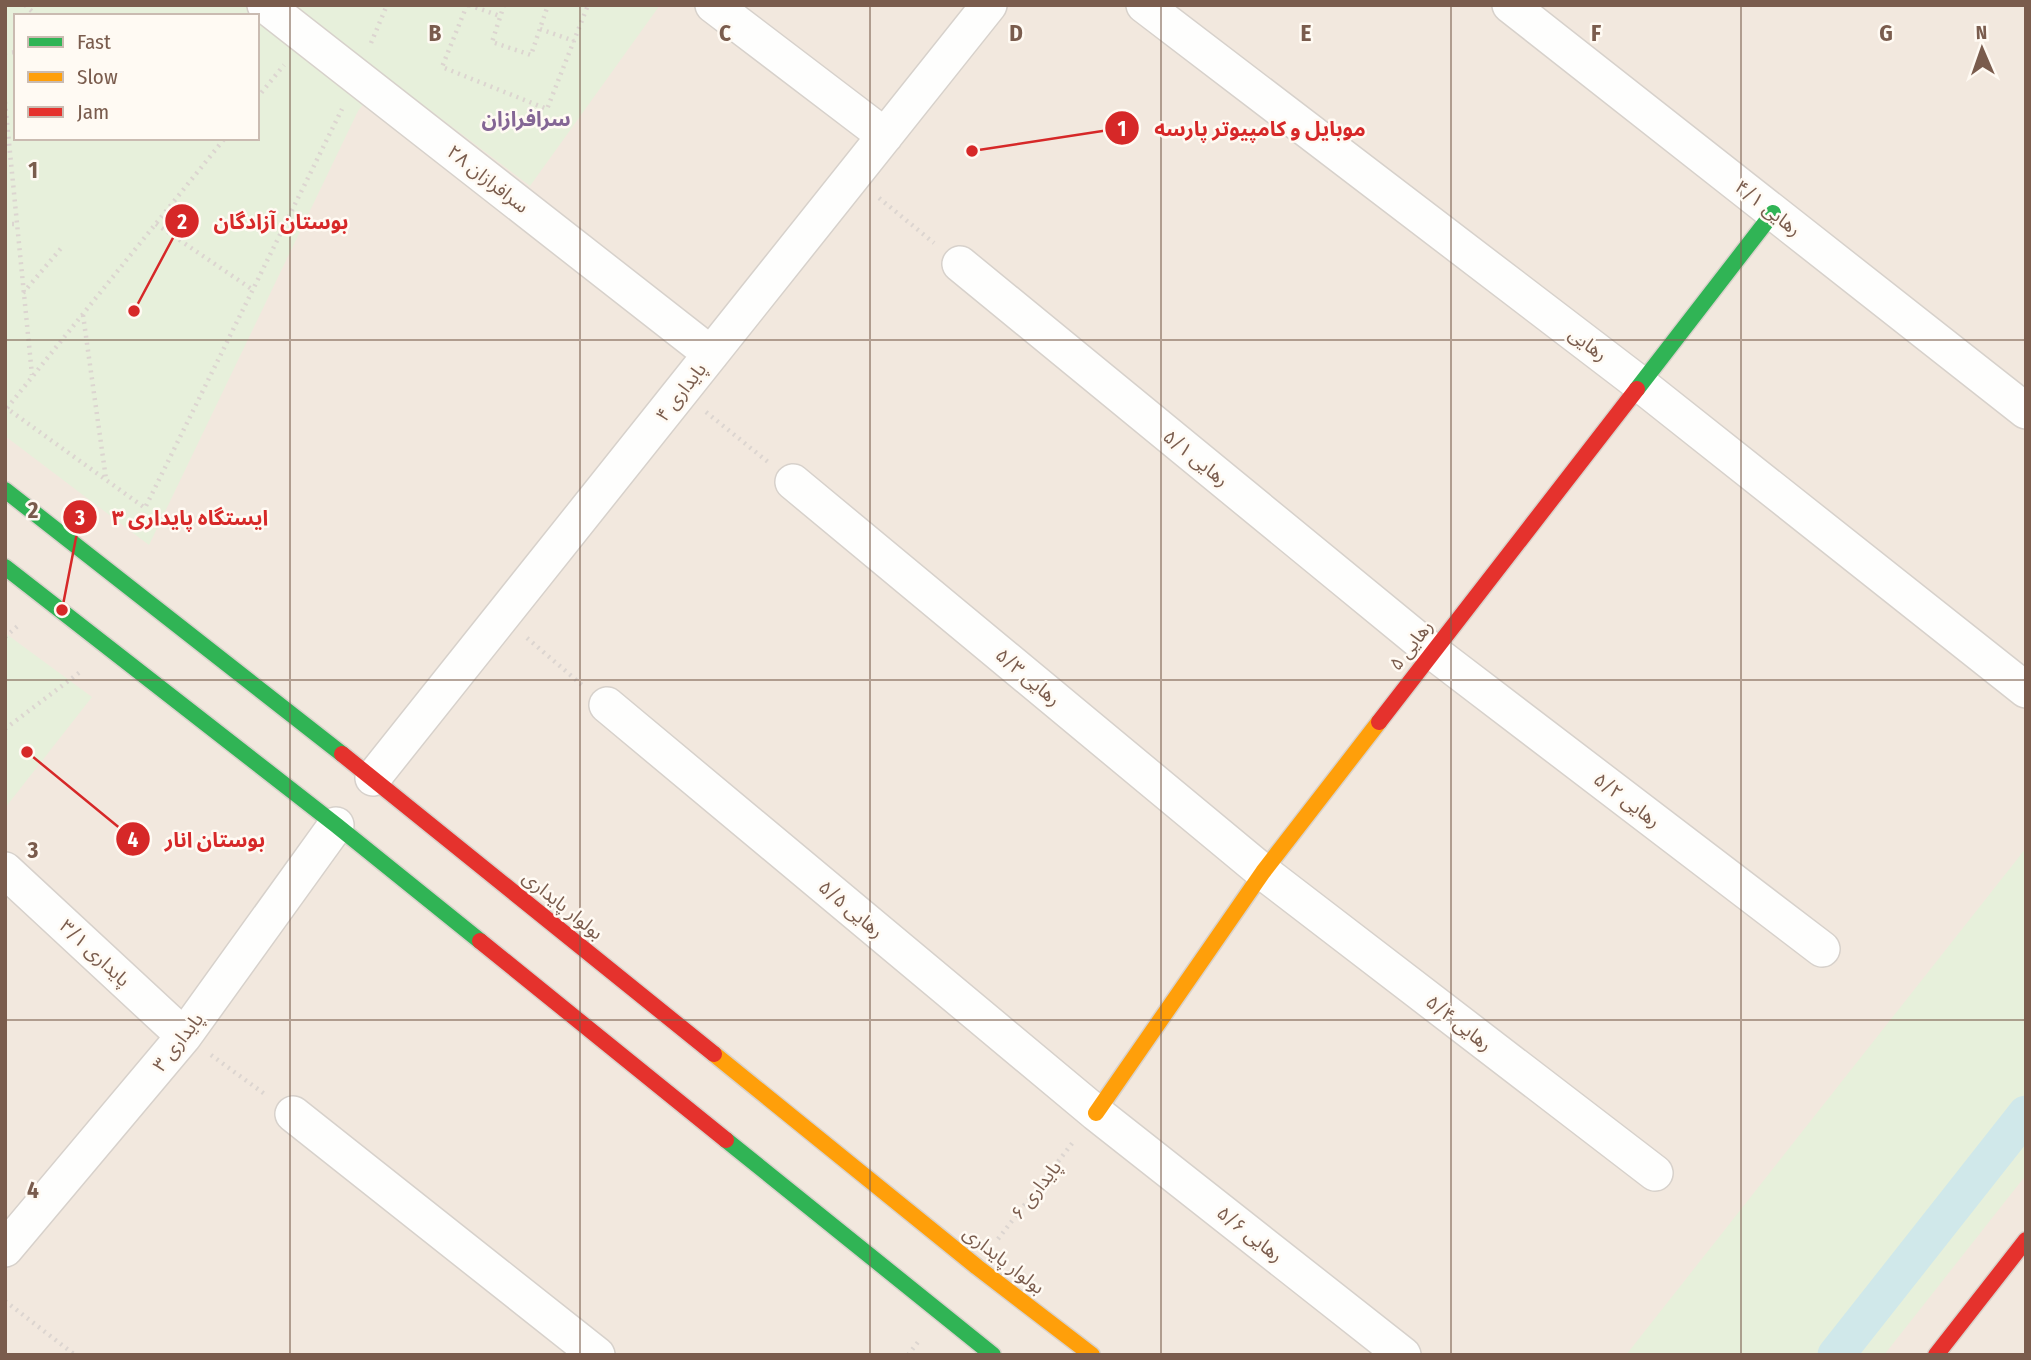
<svg xmlns="http://www.w3.org/2000/svg" width="2031" height="1360" font-family="'Fira Sans Condensed','Noto Sans Arabic',sans-serif">
<style>
.residential{fill:#f2e8de;fill-rule:evenodd}
.green{fill:#e7f0db;fill-rule:evenodd}
.lines{fill:none;stroke-linecap:round;stroke-linejoin:round}
.canal{stroke:#d0e8ea;stroke-width:37}
.street-casing{stroke:#d7d1cb;stroke-width:38}
.fast-casing{stroke:#d9d2cb;stroke-width:19}
.slow-casing{stroke:#d9d2cb;stroke-width:19}
.jam-casing{stroke:#d9d2cb;stroke-width:19}
.path{stroke:#dcd5d0;stroke-width:4.5;stroke-dasharray:2 5;stroke-linecap:butt}
.street{stroke:#fefefd;stroke-width:35}
.fast{stroke:#30b455;stroke-width:16}
.slow{stroke:#ff9f0a;stroke-width:16}
.jam{stroke:#e5322d;stroke-width:16}
.grid{fill:none;stroke:#7a5c4d;stroke-width:2;stroke-opacity:0.55}
.labels{text-anchor:middle;dominant-baseline:central;stroke-width:5;stroke-linejoin:round;paint-order:stroke}
.street-label{font-size:19px;fill:#7a5c4d;stroke:#fffaf3}
.neighbourhood-label{font-size:21px;font-weight:bold;fill:#846695;stroke:#fffaf3}
.grid-label{font-size:23px;text-anchor:middle;font-weight:bold;fill:#7a5c4d;stroke:#fffaf3;stroke-width:5;stroke-linejoin:round;paint-order:stroke}
.leader{fill:none;stroke:#d62828;stroke-width:2.5}
.callout-dot{fill:#d62828;stroke:#fffaf3;stroke-width:2.5}
.mark-label{font-size:21px;text-anchor:middle;font-weight:bold;fill:#fff}
.callout-label{font-size:21px;text-anchor:middle;font-weight:bold;fill:#d62828;stroke:#fffaf3;stroke-width:5;stroke-linejoin:round;paint-order:stroke}
</style>
<rect width="100%" height="100%" fill="#f9f5f0"/>
<path class="residential" d="M 5,5 L 2026,5 L 2026,1355 L 5,1355 ZM 16,16 L 257,16 L 257,138 L 16,138 Z"/>
<path class="green" d="M 5,5 L 660,5 L 530,186 L 385,76 L 358,111 L 149,545 L 5,436 ZM 16,16 L 257,16 L 257,138 L 16,138 Z
M 5,633 L 92,697 L 5,808 Z
M 2026,848 L 2026,1175 L 1884,1355 L 1626,1355 Z"/>
<g class="lines">
<path class="canal" d="M 1836,1355 L 2026,1114"/>
<defs>
<path id="street" d="M 265,5 L 711,354
M 713,5 L 885,136
M 1144,5 L 1640,384 L 2026,690
M 1510,5 L 2026,411
M 960,264 L 1433,652 L 1822,949
M 793,482 L 1263,872 L 1655,1173
M 607,705 L 1096,1113 L 1403,1355
M 373,778 L 989,5
M 5,870 L 184,1036
M 293,1114 L 597,1355
M 5,1249 L 184,1036 L 336,825"/>
<path id="fast" d="M 1637,389 L 1773,213
M 5,490 L 342,754
M 5,567 L 336,825 L 480,941
M 726,1140 L 993,1355"/>
<path id="slow" d="M 714,1054 L 977,1267 L 1092,1355
M 1096,1113 L 1263,872 L 1379,722"/>
<path id="jam" d="M 1379,722 L 1637,389
M 342,754 L 714,1054
M 480,941 L 726,1140
M 1936,1355 L 2026,1240"/>
</defs>
<use href="#street" class="street-casing"/>
<use href="#fast" class="fast-casing"/>
<use href="#slow" class="slow-casing"/>
<use href="#jam" class="jam-casing"/>
<path class="path" d="M 25,5 L 37,16
M 467,5 L 442,67 L 547,109 L 588,5
M 469,5 L 500,16
M 504,5 L 492,42 L 531,55 L 548,5
M 540,29 L 574,41
M 371,43 L 387,5
M 5,53 L 16,52
M 257,98 L 284,65
M 5,102 L 32,375
M 879,198 L 934,243
M 5,224 L 17,224
M 156,224 L 253,290
M 23,293 L 63,246
M 83,315 L 106,479
M 5,407 L 145,508 L 342,109
M 7,408 L 225,138
M 706,412 L 768,462
M 5,637 L 20,624
M 527,638 L 582,685
M 5,729 L 80,672
M 211,1055 L 266,1095
M 998,1239 L 1074,1141
M 5,1301 L 75,1355
M 908,1355 L 918,1342"/>
<use href="#street" class="street"/>
<use href="#fast" class="fast"/>
<use href="#slow" class="slow"/>
<use href="#jam" class="jam"/>
</g>
<path class="grid" d="M 290,5 L 290,1355M 580,5 L 580,1355M 870,5 L 870,1355M 1161,5 L 1161,1355M 1451,5 L 1451,1355M 1741,5 L 1741,1355M 5,340 L 2026,340M 5,680 L 2026,680M 5,1020 L 2026,1020"/>
<g class="labels">
<g class="street-label">
<text transform="translate(488 179) rotate(38)">سرافرازان ۲۸</text>
<text transform="translate(1768 208) rotate(38)">رهایی ۴/۱</text>
<text transform="translate(1588 344) rotate(37)">رهایی</text>
<text transform="translate(681 392) rotate(-52)">پایداری ۴</text>
<text transform="translate(1196 458) rotate(39)">رهایی ۵/۱</text>
<text transform="translate(1411 645) rotate(-52)">رهایی ۵</text>
<text transform="translate(1028 677) rotate(40)">رهایی ۵/۳</text>
<text transform="translate(1627 800) rotate(37)">رهایی ۵/۲</text>
<text transform="translate(563 905) rotate(39)">بولوار پایداری</text>
<text transform="translate(851 909) rotate(40)">رهایی ۵/۵</text>
<text transform="translate(95 953) rotate(43)">پایداری ۳/۱</text>
<text transform="translate(1459 1023) rotate(38)">رهایی ۵/۴</text>
<text transform="translate(178 1042) rotate(-52)">پایداری ۳</text>
<text transform="translate(1036 1190) rotate(-52)">پایداری ۶</text>
<text transform="translate(1250 1234) rotate(38)">رهایی ۵/۶</text>
<text transform="translate(1004 1260) rotate(38)">بولوار پایداری</text>
</g>
<g class="neighbourhood-label">
<text x="526" y="119">سرافرازان</text>
</g>
</g>
<g class="grid-label">
<text x="435" y="41">B</text>
<text x="725" y="41">C</text>
<text x="1016" y="41">D</text>
<text x="1306" y="41">E</text>
<text x="1596" y="41">F</text>
<text x="1886" y="41">G</text>
<text x="33" y="178">1</text>
<text x="33" y="518">2</text>
<text x="33" y="858">3</text>
<text x="33" y="1198">4</text>
</g>
<path class="leader" d="M972 151L1122 128M134 311L182 221M62 610L80 517M27 752L133 839"/>
<g class="callout-dot">
<circle cx="972" cy="151" r="7"/>
<circle cx="134" cy="311" r="7"/>
<circle cx="62" cy="610" r="7"/>
<circle cx="27" cy="752" r="7"/>
<circle cx="1122" cy="128" r="18"/>
<circle cx="182" cy="221" r="18"/>
<circle cx="80" cy="517" r="18"/>
<circle cx="133" cy="839" r="18"/>
</g>
<g class="mark-label">
<text x="1122" y="136">1</text>
<text x="182" y="229">2</text>
<text x="80" y="525">3</text>
<text x="133" y="847">4</text>
</g>
<g class="callout-label">
<text x="1260" y="136">موبایل و کامپیوتر پارسه</text>
<text x="281" y="229">بوستان آزادگان</text>
<text x="190" y="525">ایستگاه پایداری ۳</text>
<text x="215" y="847">بوستان انار</text>
</g>
<rect width="2031" height="1360" fill="none" stroke="#7a5c4d" stroke-width="14"/>
<rect x="14" y="14" width="245" height="126" fill="#fffaf3" stroke="#cabbb1" stroke-width="2"/>
<rect x="28" y="37" width="35" height="10" fill="#30b455" stroke="#cabbb1" stroke-width="2"/>
<text x="77" y="49" font-size="21" fill="#7a5c4d">Fast</text>
<rect x="28" y="72" width="35" height="10" fill="#ff9f0a" stroke="#cabbb1" stroke-width="2"/>
<text x="77" y="84" font-size="21" fill="#7a5c4d">Slow</text>
<rect x="28" y="107" width="35" height="10" fill="#e5322d" stroke="#cabbb1" stroke-width="2"/>
<text x="77" y="119" font-size="21" fill="#7a5c4d">Jam</text>
<g transform="translate(1982 49) rotate(358)" stroke="#fffaf3" stroke-width="5" paint-order="stroke">
<path d="M0-5L12 26L0 18L-12 26Z" fill="#7a5c4d"/>
<text y="-10" font-size="19" font-weight="bold" text-anchor="middle" fill="#7a5c4d">N</text>
</g>
</svg>
